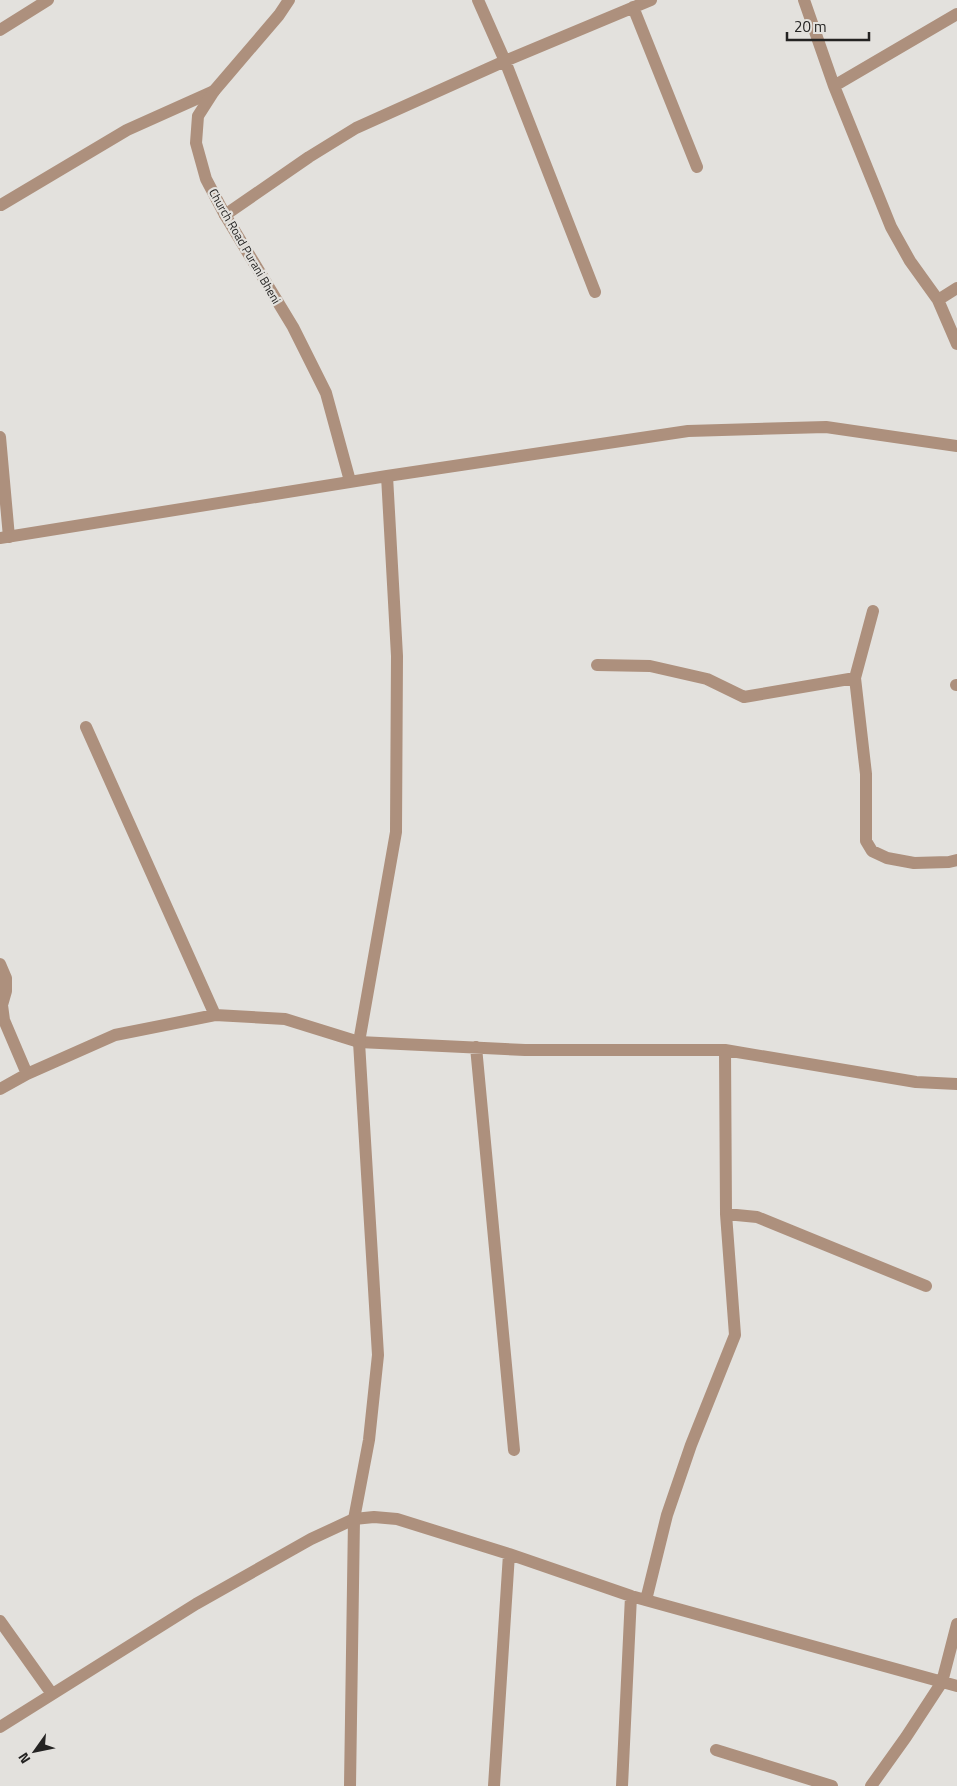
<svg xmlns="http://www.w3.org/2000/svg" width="957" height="1786" font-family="'Titillium Web',sans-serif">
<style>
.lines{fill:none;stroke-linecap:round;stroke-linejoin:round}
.minor{stroke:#ad907d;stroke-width:12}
.tertiary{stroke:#ad907d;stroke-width:12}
.labels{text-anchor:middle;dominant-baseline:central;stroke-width:4.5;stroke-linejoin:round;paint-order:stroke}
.street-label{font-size:12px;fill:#242322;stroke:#e3e1dd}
</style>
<rect width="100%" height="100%" fill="#e3e1dd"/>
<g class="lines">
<path class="minor" d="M 478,0 L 505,61 L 595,292
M 804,0 L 834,86 L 891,227 L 910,261 L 938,300 L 957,344
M 633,7 L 697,167
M 0,30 L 48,0
M 834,86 L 957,14
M 1,205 L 127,130 L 214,91
M 225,215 L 309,157 L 356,128 L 505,61 L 651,0
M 938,300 L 957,288
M 0,437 L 9,537
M 873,611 L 855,678 L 866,774 L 866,841 L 872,851 L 887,858 L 914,863 L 949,862 L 957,860
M 597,665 L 650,666 L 707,679 L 744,697 L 855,678
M 956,685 L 957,685
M 86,727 L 215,1015
M 0,964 L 6,978 L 6,991 L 2,1005 L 4,1020 L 27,1074
M 476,1047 L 514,1450
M 0,1089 L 27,1074 L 115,1035 L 215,1015 L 285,1019 L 359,1042 L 525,1050 L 725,1050 L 916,1082 L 957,1084
M 726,1214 L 757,1217 L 926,1286
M 646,1600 L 667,1515 L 691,1445 L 735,1335 L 726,1214 L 725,1050
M 0,1621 L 52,1694
M 0,1727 L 196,1604 L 311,1539 L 354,1519 L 374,1517 L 397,1519 L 509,1554 L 631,1596 L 957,1686
M 716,1750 L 832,1786
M 494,1786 L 509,1554
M 622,1786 L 631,1596
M 871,1786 L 906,1737 L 942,1682 L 957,1624"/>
<path class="tertiary" d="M 289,0 L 279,15 L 214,91 L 198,116 L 196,143 L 206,179 L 225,215 L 293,327 L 326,393 L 350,481
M 0,538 L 387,476 L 688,431 L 826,427 L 957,446
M 350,1786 L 354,1519 L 369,1440 L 378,1355 L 359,1042 L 396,832 L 397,656 L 387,476"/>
</g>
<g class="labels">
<g class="street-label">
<text transform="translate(245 246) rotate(60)">Church Road Purani Bheni</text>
</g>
</g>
<g transform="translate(35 1751) rotate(237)" stroke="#e3e1dd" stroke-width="4" paint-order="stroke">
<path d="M0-4L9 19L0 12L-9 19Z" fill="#242322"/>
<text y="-8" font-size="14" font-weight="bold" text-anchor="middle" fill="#242322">N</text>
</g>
<path d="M787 32v8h82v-8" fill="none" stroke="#242322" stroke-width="2.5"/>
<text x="794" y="32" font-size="15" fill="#242322" stroke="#e3e1dd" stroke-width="4" paint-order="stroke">20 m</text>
</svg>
